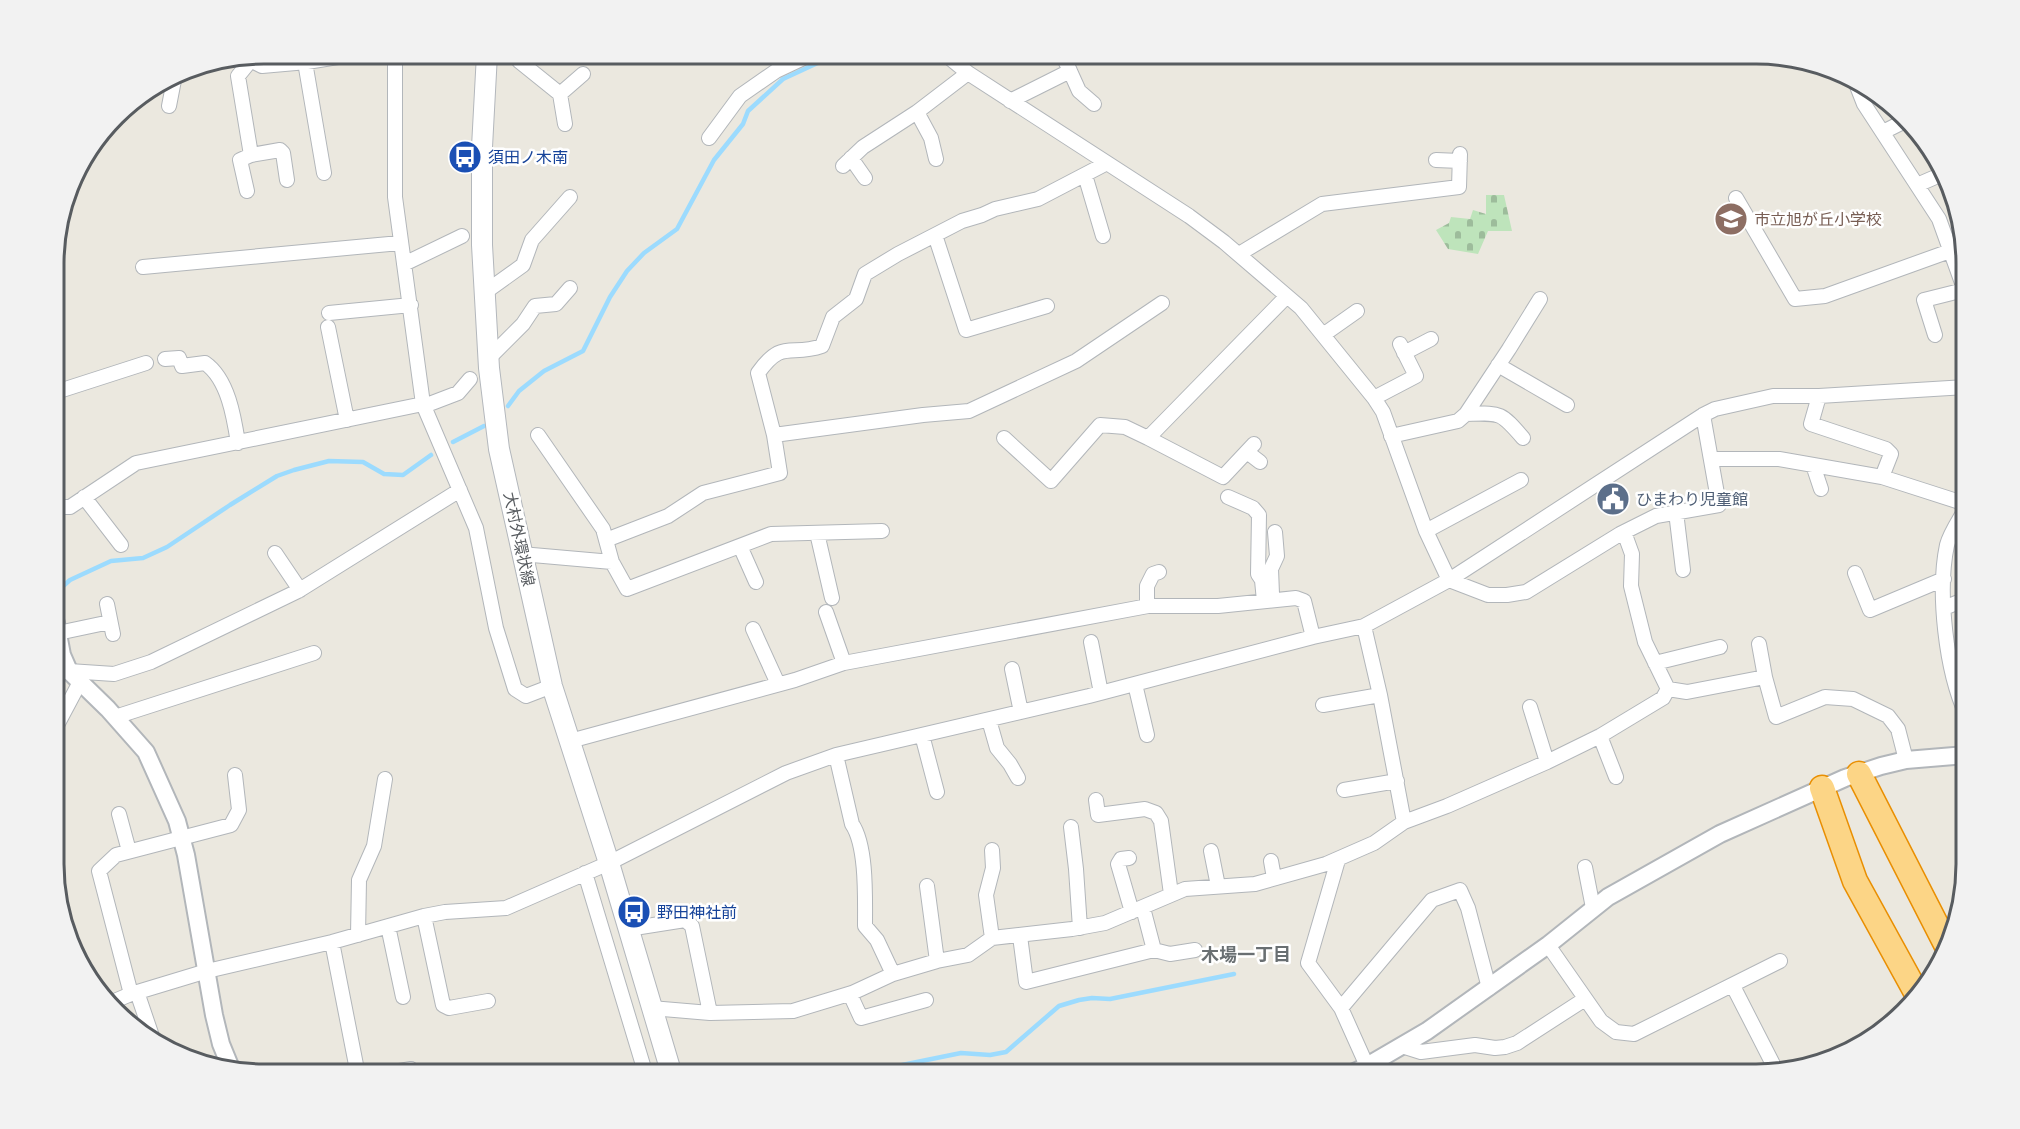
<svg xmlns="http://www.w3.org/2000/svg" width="2020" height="1129" font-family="Jost,'Noto Sans JP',sans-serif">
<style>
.cemetery{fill:url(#cemetery-stones)}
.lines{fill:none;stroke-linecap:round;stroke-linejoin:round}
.stream{stroke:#9cdbfe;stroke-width:4.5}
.minor-casing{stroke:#b2b6ba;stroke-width:16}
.tertiary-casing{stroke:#b2b6ba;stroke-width:20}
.secondary-casing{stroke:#b3b7bc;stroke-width:22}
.motorway-casing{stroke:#e98f02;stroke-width:27}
.minor{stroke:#fff;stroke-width:14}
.tertiary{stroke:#fff;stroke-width:16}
.secondary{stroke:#fff;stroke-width:20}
.motorway{stroke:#fcd586;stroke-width:24}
.labels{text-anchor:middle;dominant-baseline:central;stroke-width:5;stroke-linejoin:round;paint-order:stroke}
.transit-label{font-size:16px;fill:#164399;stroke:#fff;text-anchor:start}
.education-label{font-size:16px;fill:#785e54;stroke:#fff;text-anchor:start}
.service-label{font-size:16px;fill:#4e5e75;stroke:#fff;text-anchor:start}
.street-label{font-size:16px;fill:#585c60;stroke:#fff}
.neighbourhood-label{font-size:18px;font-weight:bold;fill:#696f72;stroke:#fff}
.rim{fill:none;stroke:#585c60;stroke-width:3}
</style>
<defs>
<pattern id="cemetery-stones" width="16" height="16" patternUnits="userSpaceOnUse" patternTransform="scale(1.5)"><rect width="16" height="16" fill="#bee4bb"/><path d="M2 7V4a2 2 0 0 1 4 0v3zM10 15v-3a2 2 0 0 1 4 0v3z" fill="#9dbc9b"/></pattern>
</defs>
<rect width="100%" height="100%" fill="#ebe8df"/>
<path class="cemetery" d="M 1486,195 L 1504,195 L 1512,231 L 1488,231 L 1478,254 L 1448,249 L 1436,230 L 1449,223 L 1451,217 L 1470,219 L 1473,210 L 1486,214 Z"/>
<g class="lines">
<path class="stream" d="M 508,406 L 519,391 L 544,371 L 583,351 L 610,297 L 627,271 L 644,253 L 677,229 L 714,160 L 743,124 L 748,111 L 783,79 L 837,54
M 453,442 L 484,426
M 61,588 L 70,580 L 111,561 L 143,558 L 167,547 L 230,505 L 277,476 L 294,470 L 329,461 L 363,462 L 384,474 L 403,475 L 431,455
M 876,1075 L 902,1065 L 961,1053 L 990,1055 L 1006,1052 L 1059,1006 L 1079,1000 L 1092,998 L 1110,999 L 1234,974"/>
<defs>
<path id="minor" d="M 395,54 L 395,197 L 423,404 L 476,528 L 496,628 L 515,689 L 526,696 L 552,686
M 520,54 L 519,61 L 560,94 L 565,124
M 945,54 L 968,73 L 1189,216 L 1224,242 L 1301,308 L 1374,398 L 1383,412 L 1426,531 L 1449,580 L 1488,595 L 1507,595 L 1526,592 L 1620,534 L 1656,516 L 1719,505 L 1703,415
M 1063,56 L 1070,71
M 246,58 L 262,66 L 307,62 L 356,54
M 251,60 L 238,76 L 251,155 L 280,150 L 283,153 L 287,180
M 305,62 L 324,173
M 1855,81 L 1864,104 L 1939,219 L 1966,294
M 560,94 L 583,74
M 1010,101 L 1070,71 L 1079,91 L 1094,104
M 169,106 L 175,75
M 1883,132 L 1903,122
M 709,138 L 740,96 L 776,71 L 812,54
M 851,158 L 865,178
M 936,159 L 931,138 L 917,112 L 968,73
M 1436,160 L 1460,161
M 843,166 L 863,147 L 917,112
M 1085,175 L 1103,236
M 1917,185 L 1940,175
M 247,191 L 240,160 L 251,155
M 1736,198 L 1795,299 L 1825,296 L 1950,251
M 935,235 L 966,330 L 1047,306
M 1239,254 L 1322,204 L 1459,187 L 1460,154
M 404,264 L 462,236
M 143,267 L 400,243
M 484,293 L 523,265 L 532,240 L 570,197
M 329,313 L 411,305
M 328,327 L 347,420
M 1323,335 L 1357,311
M 1935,335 L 1924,300 L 1964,290
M 1404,353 L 1431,339
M 165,359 L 179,358 L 182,366 L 205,363 C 228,379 234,417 238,443
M 488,359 L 523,324 L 535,306 L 556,304 L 570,288
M 1498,365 L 1567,405
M 56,392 L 146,363
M 1819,396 L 1811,424 L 1886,449 L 1891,454 L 1882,477 L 1966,504
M 1374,398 L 1416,376 L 1400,344
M 424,406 L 458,393 L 470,379
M 1466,414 C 1500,413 1500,411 1523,438
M 538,435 L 603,529 L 612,562 L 627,589 L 771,534 L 882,531
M 774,435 L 923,415 L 969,411 L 1076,361 L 1162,303
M 1391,436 L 1458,421 L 1466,414 L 1509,349 L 1540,299
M 1004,438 L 1051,481 L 1100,425 L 1125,427 L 1148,438
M 1254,444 L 1223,477 L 1148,438 L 1287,296
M 1247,452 L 1260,462
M 1711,459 L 1779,459 L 1882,477
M 1813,465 L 1821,489
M 84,497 L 121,545
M 1228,497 L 1253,508 L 1259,515 L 1258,574 L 1262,580 L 1264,601
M 56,507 L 70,507 L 136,463 L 423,404
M 1966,508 C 1960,519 1950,533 1947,545 C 1937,592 1946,671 1966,714
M 1676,512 L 1683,570
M 1426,531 L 1521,480
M 1624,532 L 1632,554 L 1631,586 L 1645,642 L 1668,689
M 817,533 L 832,598
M 606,540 L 668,516 L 703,493 L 780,473 L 774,435 L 758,373 C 783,338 790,357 822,346 L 833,317 L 856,299 L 865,274 L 898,254 L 962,221 L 982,215 L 995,209 L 1038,199 L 1107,163
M 740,546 L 756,582
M 275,553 L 300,590
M 521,554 L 612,562
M 1855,573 L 1870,610 L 1944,579
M 1272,594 L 1271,569 L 1277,556 L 1275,532
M 107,604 L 113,634
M 1147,606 L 1147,586 L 1153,574 L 1159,572
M 1944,608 L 1966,599
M 826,612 L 844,663
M 1364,626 L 1380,695 L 1404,822
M 753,629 L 778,684
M 58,633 L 110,622
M 1091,642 L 1101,693
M 1759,644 L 1765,677
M 1655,663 L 1720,647
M 1012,669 L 1021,712
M 56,673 L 69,671 L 114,674 L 151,662 L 298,591 L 460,490
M 1135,684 L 1147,735
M 1323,705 L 1380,695
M 1530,707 L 1547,762
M 115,717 L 314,653
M 989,720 L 997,748 L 1010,764 L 1018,778
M 56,727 L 80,682
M 922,735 L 937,792
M 1600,736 L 1616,777
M 570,741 L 795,680 L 844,663 L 1148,606 L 1218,606 L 1296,598 L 1304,601 L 1313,637
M 836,755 L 852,824 C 867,846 865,899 865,926 L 877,940 L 893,974
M 1344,790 L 1397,781
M 1096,800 L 1098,815 L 1145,809 L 1156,813 L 1161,821 L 1171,894
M 119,814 L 129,851
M 1071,827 L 1076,869 L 1080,928
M 1211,851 L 1218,886
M 1129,858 L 1121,859 L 1118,864 L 1132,912
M 1338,860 L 1308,963 L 1341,1008 L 1367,1066
M 1271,861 L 1274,878
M 1585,867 L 1593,908
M 585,873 L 646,1075
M 927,886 L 937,961
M 424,916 L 443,1005 L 449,1008 L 488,1001
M 388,926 L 403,997
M 628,929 L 685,920 L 692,926 L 710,1013
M 358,935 L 359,880 L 374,846 L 385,779
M 1020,936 L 1026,982 L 1154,950 L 1143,908
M 992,938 L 986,895 L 993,868 L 992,850
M 332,942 L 358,1075
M 1548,945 L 1601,1021 L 1616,1032 L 1634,1034 L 1780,961
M 1154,950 L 1170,954 L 1195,950
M 1733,986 L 1777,1072
M 137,992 L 154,1042
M 131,994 L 99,871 L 116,855 L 231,825 L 239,810 L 235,775
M 850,994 L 861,1018 L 926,1000
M 112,1002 L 131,994 L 207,971 L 332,942 L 424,916 L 445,912 L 506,908 L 609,863 L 786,773 L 836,755 L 1089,696 L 1313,637 L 1364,626 L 1449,580 L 1703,415 L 1715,409 L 1773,396 L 1819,396 L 1966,387
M 651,1008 L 710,1013 L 793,1011 L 852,993 L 893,974 L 937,961 L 968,955 L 992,938 L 1072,929 L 1105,923 L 1185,889 L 1255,884 L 1326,864 L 1374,843 L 1404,822 L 1447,806 L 1547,762 L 1600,736 L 1663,698 L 1668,689 L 1687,692 L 1765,677 L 1776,717 L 1825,697 L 1853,699 L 1888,716 L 1898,729 L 1906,760
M 1341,1008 L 1432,900 L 1460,890 L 1468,908 L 1489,988
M 1402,1046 L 1421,1052 L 1475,1045 L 1495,1048 L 1505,1047 L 1517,1043 L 1585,999
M 377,1075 L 411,1069
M 1595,1075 L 1596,1074"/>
<path id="tertiary" d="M 56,623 L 62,655 L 69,671 L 108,709 L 146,752 L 177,821 L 186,855 L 214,1015 L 221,1044 L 230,1066
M 1348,1075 L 1367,1066 L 1427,1031 L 1548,945 L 1608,897 L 1720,834 L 1845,778 L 1881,766 L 1906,760 L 1966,755"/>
<path id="secondary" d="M 487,54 L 482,147 L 482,245 L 489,368 L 499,449 L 552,686 L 609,863 L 672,1075"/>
<path id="motorway" d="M 1859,774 L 1946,944
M 1822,788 L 1855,881 L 1916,992"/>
</defs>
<use href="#minor" class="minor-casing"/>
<use href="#tertiary" class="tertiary-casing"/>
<use href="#secondary" class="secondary-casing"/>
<use href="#motorway" class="motorway-casing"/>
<use href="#minor" class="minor"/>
<use href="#tertiary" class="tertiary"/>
<use href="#secondary" class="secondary"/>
<use href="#motorway" class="motorway"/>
</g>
<defs>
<symbol id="bus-disc" viewBox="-11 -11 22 22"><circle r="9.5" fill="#1a4fb4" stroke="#fff"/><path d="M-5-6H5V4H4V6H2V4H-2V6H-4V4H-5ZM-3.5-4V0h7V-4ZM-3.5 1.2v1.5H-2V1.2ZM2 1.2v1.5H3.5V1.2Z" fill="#fff"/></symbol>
<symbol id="school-disc" viewBox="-11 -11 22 22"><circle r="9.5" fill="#8d6e63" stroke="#fff"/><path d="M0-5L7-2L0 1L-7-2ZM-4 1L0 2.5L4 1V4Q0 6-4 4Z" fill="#fff"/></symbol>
<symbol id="civic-disc" viewBox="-11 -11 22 22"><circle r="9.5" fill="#5c6f8a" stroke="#fff"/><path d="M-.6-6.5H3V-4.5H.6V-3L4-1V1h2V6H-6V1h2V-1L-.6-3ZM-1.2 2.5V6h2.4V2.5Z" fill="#fff"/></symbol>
</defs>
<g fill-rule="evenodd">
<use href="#bus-disc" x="446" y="138" width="38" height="38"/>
<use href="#school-disc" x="1712" y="200" width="38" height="38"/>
<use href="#civic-disc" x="1594" y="480" width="38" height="38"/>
<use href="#bus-disc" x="615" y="893" width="38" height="38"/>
</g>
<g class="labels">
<g class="transit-label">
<text x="488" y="157">須田ノ木南</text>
<text x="657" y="912">野田神社前</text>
</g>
<g class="education-label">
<text x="1754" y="219">市立旭が丘小学校</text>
</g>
<g class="service-label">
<text x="1636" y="499">ひまわり児童館</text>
</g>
<g class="street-label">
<text transform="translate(519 539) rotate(78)">大村外環状線</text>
</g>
<g class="neighbourhood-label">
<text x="1246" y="955">木場一丁目</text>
</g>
</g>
<path d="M0 0H2020V1129H0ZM264 64H1756A200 200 0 0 1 1956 264V864A200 200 0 0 1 1756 1064H264A200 200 0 0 1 64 864V264A200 200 0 0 1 264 64Z" fill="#f2f2f2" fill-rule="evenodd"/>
<path class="rim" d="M264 64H1756A200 200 0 0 1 1956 264V864A200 200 0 0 1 1756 1064H264A200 200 0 0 1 64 864V264A200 200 0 0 1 264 64Z"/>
</svg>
